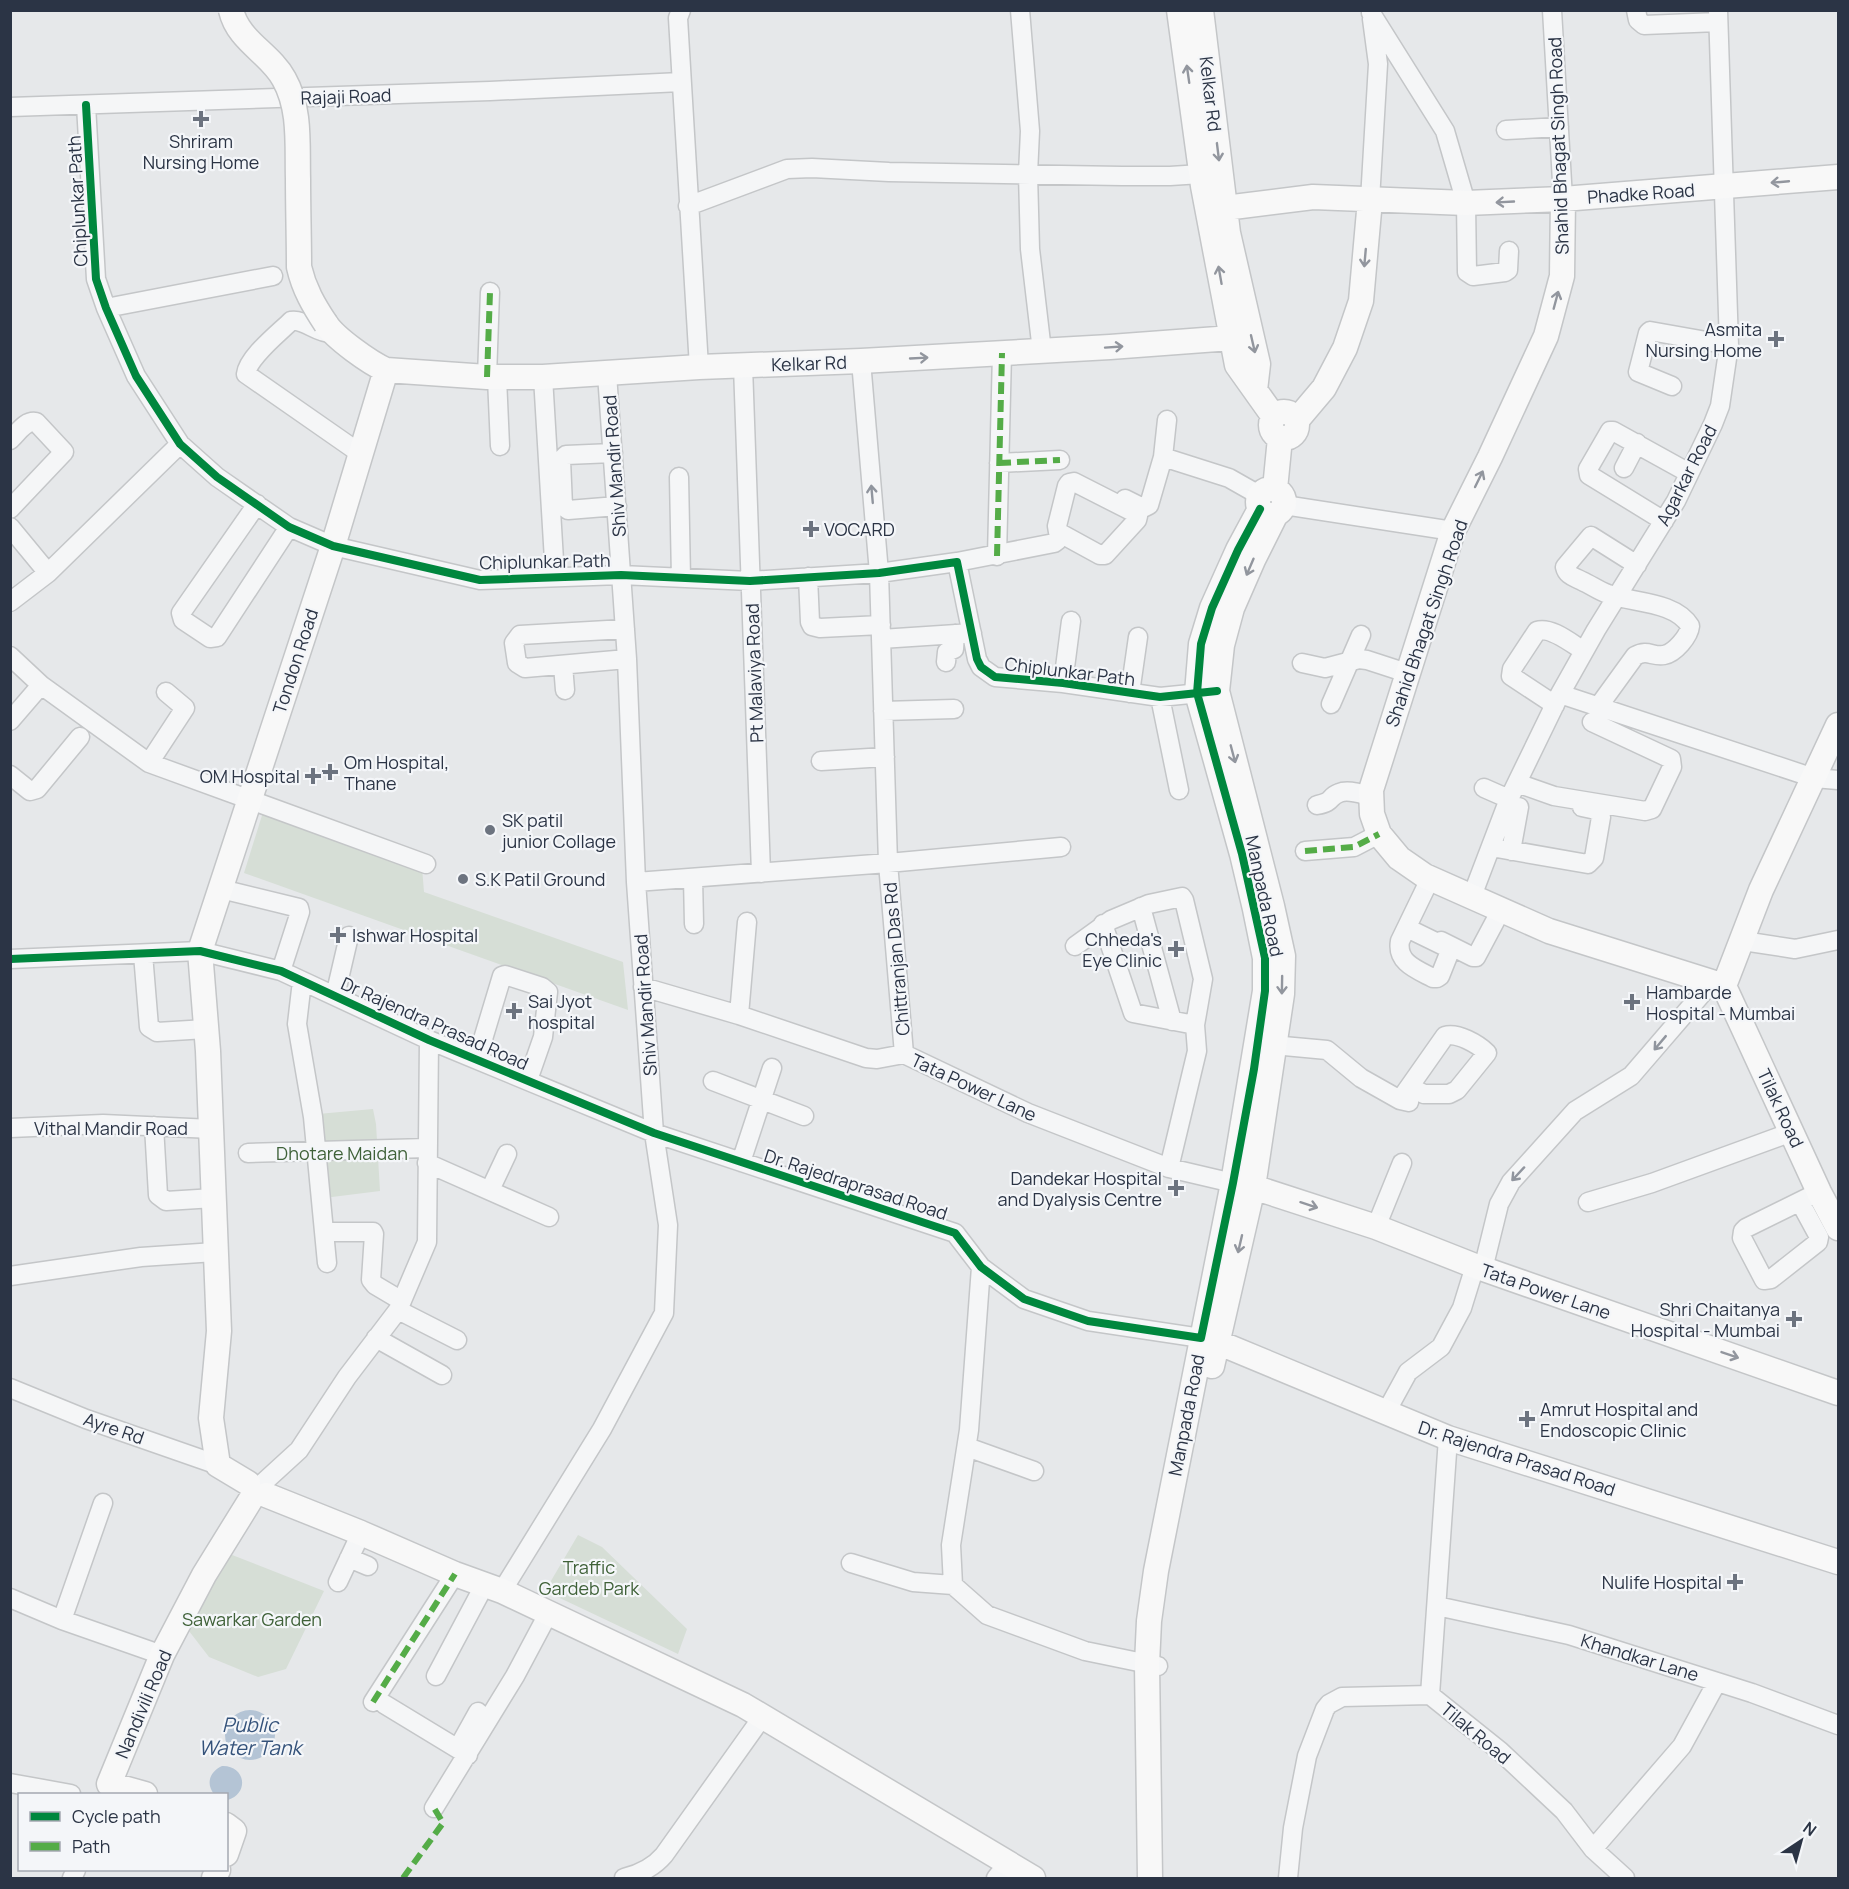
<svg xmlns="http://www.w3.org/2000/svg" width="1849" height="1889" font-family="Manrope,sans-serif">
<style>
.green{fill:#d6ded6}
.water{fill:#b4c4d5}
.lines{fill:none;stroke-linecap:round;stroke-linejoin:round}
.street-casing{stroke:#c4c6c8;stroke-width:21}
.secondary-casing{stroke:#c4c6c8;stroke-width:27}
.street{stroke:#f5f6f7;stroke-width:18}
.secondary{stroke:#f8f8f8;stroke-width:24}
.secondary-bridge-casing{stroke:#c4c6c8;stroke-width:27;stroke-linecap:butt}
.secondary-bridge{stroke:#f8f8f8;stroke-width:24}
.quiet{stroke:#54ac47;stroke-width:6;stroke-dasharray:12 6;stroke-linecap:butt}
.cycleway-casing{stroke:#f4f6f9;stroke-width:11}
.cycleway{stroke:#00873e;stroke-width:8}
.oneway{stroke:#92969e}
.oneway2{stroke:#90959e}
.poi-dot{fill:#6c737f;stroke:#f4f6f9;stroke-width:2}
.labels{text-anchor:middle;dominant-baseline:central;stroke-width:4.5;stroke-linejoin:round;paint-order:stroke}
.street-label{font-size:18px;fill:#2b3445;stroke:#f4f6f9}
.poi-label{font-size:18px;fill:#2b3445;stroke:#f4f6f9;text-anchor:start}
.park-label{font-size:18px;fill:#3f6138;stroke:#f4f6f9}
.water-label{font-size:20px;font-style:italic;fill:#34527a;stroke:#f4f6f9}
</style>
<rect width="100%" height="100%" fill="#e6e8ea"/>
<path class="green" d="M 264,809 L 422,867 L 424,892 L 623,962 L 628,1010 L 244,873 Z
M 373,1109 L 376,1124 L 380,1191 L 316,1199 L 305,1154 L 307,1115 Z
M 578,1535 L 602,1547 L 687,1629 L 678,1654 L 545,1591 Z
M 227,1553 L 324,1591 L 286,1669 L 258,1677 L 209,1657 L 189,1631 Z"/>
<path class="water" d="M225 1735a25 25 0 1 1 50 0a25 25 0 1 1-50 0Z
M 222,1766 C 245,1765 250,1793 228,1800 L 226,1794 L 214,1794 C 206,1784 209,1772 222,1766 Z"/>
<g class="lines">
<defs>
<path id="street" d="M 681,10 L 678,18 L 699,367
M 1020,10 L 1030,131 L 1028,174 L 1030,249 L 1042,351
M 1552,10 L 1563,199
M 1636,10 L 1638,20 L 1644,25 L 1718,22
M 1371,13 L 1445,131 L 1466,203 L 1467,272 L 1473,276 L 1505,272 L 1508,270 L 1509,251
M 86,105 L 96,279 L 106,308 L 136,376 L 180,444 L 217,477 L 289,527 L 333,546 L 480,580 L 621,575 L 750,581 L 879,573 L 957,562 L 977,659 L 981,667 L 995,677 L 1063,683 L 1160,697 L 1210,692
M 10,107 L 490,91 L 681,82
M 1506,130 L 1559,127
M 1370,200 L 1378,64 L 1372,19
M 688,206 L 787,169 L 812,168 L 889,172 L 1122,176 L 1170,176 L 1201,174
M 106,308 L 273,276
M 331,333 C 316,333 305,319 291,321 C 279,333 248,357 246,374 L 361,454
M 861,361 L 879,573 L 888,863 L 904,1054
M 743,366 L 761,873
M 487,377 L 490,292
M 543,377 L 555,577
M 497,378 L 500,446
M 1672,386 L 1638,372 L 1648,333 L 1650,331 L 1729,345
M 1167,420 L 1163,457 L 1229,478 L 1259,495
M 10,440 C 18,433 25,420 36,422 L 64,452 L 10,509
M 613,453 L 566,455 L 561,460 L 563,506 L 568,510 L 617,506
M 999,463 L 1060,460
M 1624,468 L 1637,443
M 679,477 L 681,578
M 1074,482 L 1135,513 L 1138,516 L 1137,520 L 1105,555 L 1100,555 L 1058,532 L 1057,526 L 1067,486 L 1069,483 Z
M 1125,499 L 1143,508 L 1149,505 L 1163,457
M 257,504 L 181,613 L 183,620 L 210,638 L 217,637 L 289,527
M 1284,505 L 1453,531
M 1664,521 L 1589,475 L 1588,469 L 1610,431 L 1613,431 L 1689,473
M 10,527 L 48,573
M 997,556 L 1002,353
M 957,562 L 1054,543 L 1058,540 L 1060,534
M 808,577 L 810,622 L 812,626 L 820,628 L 881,625
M 10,602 L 48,573 L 180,444
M 625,629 L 520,635 L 514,643 L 517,663 L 525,668 L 627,659
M 881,639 L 972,633
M 10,656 L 41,685 L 149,763 L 426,864
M 946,662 L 947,652 L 954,649 L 955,634
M 1302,663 L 1325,668 L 1359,659 L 1367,660 L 1407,673
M 563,665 L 565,690
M 1063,683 L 1071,621
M 1130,693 L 1138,637
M 1560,694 L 1814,778 L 1838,780
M 1160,697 L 1179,790
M 1331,704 L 1361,635
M 1555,705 L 1511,676 L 1512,669 L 1537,631 C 1551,626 1572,644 1584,651
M 1598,707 L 1635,656 C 1648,649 1652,657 1664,655 C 1675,653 1689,636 1690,626 C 1675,601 1632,603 1608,594 C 1599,591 1591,585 1582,581 C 1575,577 1567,576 1565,567 L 1591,536 L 1637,565
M 883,711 L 954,709
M 10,721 L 41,685
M 821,761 L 885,757
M 149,763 L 185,708 L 166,692
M 10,775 L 30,791 L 37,789 L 80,737
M 1517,783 L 1554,796 L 1645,811 L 1652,809 L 1672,767 L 1671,759 L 1592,722
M 1484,788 L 1509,799
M 1317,805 C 1334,802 1328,797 1339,793 C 1348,789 1361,794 1370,796
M 1491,847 L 1588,864 L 1594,858 L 1601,817 L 1596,810 L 1582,807
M 1305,851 L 1354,847 L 1379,834
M 1511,851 L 1519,807
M 693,878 L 694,924
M 636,882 L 888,863 L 1061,847
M 221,889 L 299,908 L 300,912 L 281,971
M 1472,896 L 1509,799 L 1560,694 L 1596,630 L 1676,501 L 1713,424 L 1720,406 L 1729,345 L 1718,10
M 1141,907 L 1172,1021
M 1103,924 L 1133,1013 L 1195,1025 L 1197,1051 L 1169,1168
M 1407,928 L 1448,948 L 1450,951 L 1440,976 L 1437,978 L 1433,978 C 1418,970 1396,963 1400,941 L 1430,879
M 1441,941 L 1473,957 L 1476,957 L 1501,910
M 1743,941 L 1795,949 L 1838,940
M 1075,946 L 1111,920 L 1149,904 L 1182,897 L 1184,900 L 1203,979 L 1195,1025
M 143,954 L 149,1027 L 157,1032 L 206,1029
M 10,959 L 200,951 L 281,971 L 429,1040 L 654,1133 L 955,1233 L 981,1267 L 1024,1299 L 1088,1321 L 1201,1338
M 302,981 L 297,1024 L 313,1117 L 327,1263
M 643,987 L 739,1015 L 866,1058 L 877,1059 L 904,1054 L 1028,1113 L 1169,1168 L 1233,1183
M 335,996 L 349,936
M 739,1015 L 747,922
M 1262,1044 L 1327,1050 L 1361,1078 L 1400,1100 L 1409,1102
M 477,1059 L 502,976 L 505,975 L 542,987 L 548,992 L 543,1037 L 528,1080
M 713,1081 L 804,1116
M 1400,1100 L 1445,1036 C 1457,1032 1478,1044 1487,1053 L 1457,1090 L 1449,1094 L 1424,1094 L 1409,1087
M 154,1126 L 158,1195 L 166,1201 L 214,1198
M 10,1128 L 103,1124 L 212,1129
M 248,1153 L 427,1148
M 741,1162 L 772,1068
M 427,1163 L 549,1217
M 490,1190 L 507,1154
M 1588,1202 L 1652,1183 L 1792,1132
M 1800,1202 L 1819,1237 L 1818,1242 L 1771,1279 L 1764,1280 L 1742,1238 L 1743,1231 L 1746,1228 L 1819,1192
M 1376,1227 L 1402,1163
M 325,1232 L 373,1232 L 374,1234 L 371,1280 L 375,1285 L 402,1301
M 981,1267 L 969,1430 L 951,1545 L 953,1585 L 987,1615 L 1085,1651 L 1158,1666
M 1483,1269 L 1499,1204 L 1511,1182 L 1575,1111 L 1631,1076 L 1712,982
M 10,1276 L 141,1257 L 215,1252
M 398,1310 L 457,1340
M 376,1338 L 442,1375
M 10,1388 L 86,1419 L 218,1465
M 1385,1414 L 1408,1372 L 1441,1347 L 1462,1308 L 1475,1266
M 1448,1438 L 1430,1695 L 1500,1751 L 1564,1811 L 1593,1849 L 1625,1878
M 967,1447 L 1034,1471
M 264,1482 L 299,1450 L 347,1377 L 398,1310 L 427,1242 L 429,1040
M 349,1558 L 368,1566
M 851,1563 L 913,1582 L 953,1585
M 338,1582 L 361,1533
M 502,1591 L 602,1429 L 664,1313 L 668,1225 L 654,1133 L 636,882 L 627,659 L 607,374
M 10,1598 L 62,1620 L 162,1655
M 1437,1606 L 1569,1635 L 1752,1693 L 1838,1725
M 62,1620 L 103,1503
M 436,1676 L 485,1584
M 373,1702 L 455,1574
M 384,1704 L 468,1755
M 458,1748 L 478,1712
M 10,1783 L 71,1794
M 434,1808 L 515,1676 L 548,1614
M 1593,1849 L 1682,1746 L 1717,1682
M 72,1878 L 76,1870
M 624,1878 C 640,1874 653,1868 664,1855 L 763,1716
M 996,1878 L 1008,1863
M 1288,1878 L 1293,1828 L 1307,1756 L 1325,1709 L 1329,1704 L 1342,1697 L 1430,1695"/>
<path id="secondary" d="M 1179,10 L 1203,186 L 1237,365 L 1274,417
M 1201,10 L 1228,233 L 1258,364 L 1255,390
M 1563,199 L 1562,276 L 1546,336 L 1490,457 L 1453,531 L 1371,790 L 1372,814 L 1379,834 L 1399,858 L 1425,876 L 1549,931 L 1724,986
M 1225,208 L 1313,197 L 1466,203 L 1563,199 L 1838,177
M 326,324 C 335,338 370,363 386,370 L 487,377 L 543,377 L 699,367 L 861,361 L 1110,347 L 1231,338
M1271 425a13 13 0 1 1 26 0a13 13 0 1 1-26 0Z
M 1297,420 L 1324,388 L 1345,348 L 1361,301 L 1370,200
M1258 502a13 13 0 1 1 26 0a13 13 0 1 1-26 0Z
M 1275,489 L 1280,438
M 1724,986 L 1761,890 L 1838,725
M 1724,986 L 1819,1192 L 1838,1228
M 1253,1187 L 1376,1227 L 1475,1266 L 1838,1393
M 1203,1339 L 1217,1342 L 1448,1438 L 1838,1562
M 1212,1366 L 1253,1187 L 1282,994 L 1283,956 L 1272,906 L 1217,691 L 1222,645 L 1232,608 L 1253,560 L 1276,514
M 248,1483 L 218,1465 L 211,1418 L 219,1331 L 208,1051 L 200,951 L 333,546 L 386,370
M 266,1495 L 361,1533 L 455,1574 L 502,1591 L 743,1705 L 1033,1878
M 145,1794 L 109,1784 L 162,1655 L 204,1575 L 251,1499
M 226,1825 L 234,1831 L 226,1854
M 214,1878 L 218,1870
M 1150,1878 L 1147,1664 L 1149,1621 L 1156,1571 L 1233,1183 L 1265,991 L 1265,958 L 1255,909 L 1242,854 L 1197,693 L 1201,644 L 1212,608 L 1238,550 L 1260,509"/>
</defs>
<use href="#street" class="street-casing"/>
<use href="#secondary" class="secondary-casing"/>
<use href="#street" class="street"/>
<use href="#secondary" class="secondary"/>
<defs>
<path id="secondary-bridge" d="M 231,10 C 238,41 270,53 284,79 C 301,109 297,146 298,179 C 298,208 299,238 299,267 C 304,289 314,306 326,324"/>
</defs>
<use href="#secondary-bridge" class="secondary-bridge-casing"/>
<use href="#secondary-bridge" class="secondary-bridge"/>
<path class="quiet" d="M 487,377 L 490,292
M 999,463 L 1060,460
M 997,556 L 1002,353
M 1305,851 L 1354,847 L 1379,834
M 373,1702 L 455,1574
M 403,1878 L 443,1823 L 434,1808"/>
<defs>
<path id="cycleway" d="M 86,105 L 96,279 L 106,308 L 136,376 L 180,444 L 217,477 L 289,527 L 333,546 L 480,580 L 621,575 L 750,581 L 879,573 L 957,562 L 977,659 L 981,667 L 995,677 L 1063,683 L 1160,697 L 1217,691
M 10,959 L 200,951 L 281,971 L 429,1040 L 654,1133 L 955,1233 L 981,1267 L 1024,1299 L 1088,1321 L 1201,1338 L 1233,1183 L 1254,1069 L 1265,991 L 1265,958 L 1242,854 L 1197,693 L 1201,644 L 1212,608 L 1238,550 L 1260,509"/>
</defs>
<use href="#cycleway" class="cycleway-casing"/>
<use href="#cycleway" class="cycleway"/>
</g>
<defs><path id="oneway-shaft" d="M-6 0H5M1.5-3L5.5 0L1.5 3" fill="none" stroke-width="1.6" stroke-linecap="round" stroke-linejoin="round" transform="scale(1.5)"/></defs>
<g class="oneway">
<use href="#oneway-shaft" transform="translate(1188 74) rotate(-98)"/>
<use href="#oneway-shaft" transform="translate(1218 152) rotate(83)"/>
<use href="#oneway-shaft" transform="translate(1780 182) rotate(175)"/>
<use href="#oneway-shaft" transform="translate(1505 202) rotate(177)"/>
<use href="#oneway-shaft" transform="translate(1365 258) rotate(95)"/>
<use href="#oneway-shaft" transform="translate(1220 275) rotate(-100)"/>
<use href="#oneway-shaft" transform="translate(1556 300) rotate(-75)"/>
<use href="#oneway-shaft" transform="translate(1253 344) rotate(77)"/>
<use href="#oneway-shaft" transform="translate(1114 347) rotate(-4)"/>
<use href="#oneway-shaft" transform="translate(919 358) rotate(-3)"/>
<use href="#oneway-shaft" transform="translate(1479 479) rotate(-64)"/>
<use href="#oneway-shaft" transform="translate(1250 567) rotate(113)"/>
<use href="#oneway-shaft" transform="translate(1233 754) rotate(75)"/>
<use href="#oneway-shaft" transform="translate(1282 985) rotate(91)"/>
<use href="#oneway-shaft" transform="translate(1309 1205) rotate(18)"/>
<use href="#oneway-shaft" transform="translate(1240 1244) rotate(103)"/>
<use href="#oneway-shaft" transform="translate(1730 1355) rotate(19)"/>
</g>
<g class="oneway2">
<use href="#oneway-shaft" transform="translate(872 494) rotate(-95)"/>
<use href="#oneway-shaft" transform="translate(1660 1043) rotate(130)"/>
<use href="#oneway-shaft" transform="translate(1518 1174) rotate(133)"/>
</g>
<g class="poi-dot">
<path d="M198 110h6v6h6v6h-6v6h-6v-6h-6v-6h6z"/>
<path d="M1773 330h6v6h6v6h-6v6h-6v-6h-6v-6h6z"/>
<path d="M808 520h6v6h6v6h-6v6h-6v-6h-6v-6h6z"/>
<path d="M327 763h6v6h6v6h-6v6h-6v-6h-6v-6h6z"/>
<path d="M310 767h6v6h6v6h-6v6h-6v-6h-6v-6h6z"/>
<circle cx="490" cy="830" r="6"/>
<circle cx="463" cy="879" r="6"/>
<path d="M335 926h6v6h6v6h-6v6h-6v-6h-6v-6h6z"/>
<path d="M1173 940h6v6h6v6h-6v6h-6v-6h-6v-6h6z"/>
<path d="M1629 993h6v6h6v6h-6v6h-6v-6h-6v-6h6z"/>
<path d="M511 1002h6v6h6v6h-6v6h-6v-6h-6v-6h6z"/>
<path d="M1173 1179h6v6h6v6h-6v6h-6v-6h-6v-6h6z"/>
<path d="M1791 1310h6v6h6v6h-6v6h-6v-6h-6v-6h6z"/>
<path d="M1524 1410h6v6h6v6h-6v6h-6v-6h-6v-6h6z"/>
<path d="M1732 1573h6v6h6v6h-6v6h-6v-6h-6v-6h6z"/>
</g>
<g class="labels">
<g class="street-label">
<text transform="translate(1211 94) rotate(83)">Kelkar Rd</text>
<text transform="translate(346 96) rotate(-2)">Rajaji Road</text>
<text transform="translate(1558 146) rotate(-92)">Shahid Bhagat Singh Road</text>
<text transform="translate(1641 193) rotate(-4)">Phadke Road</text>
<text transform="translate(77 201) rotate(-93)">Chiplunkar Path</text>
<text transform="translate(809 363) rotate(-2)">Kelkar Rd</text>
<text transform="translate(614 466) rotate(-94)">Shiv Mandir Road</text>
<text transform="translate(1686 475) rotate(-63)">Agarkar Road</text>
<text transform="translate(545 561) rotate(-1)">Chiplunkar Path</text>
<text transform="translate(1426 623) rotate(-71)">Shahid Bhagat Singh Road</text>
<text transform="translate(295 661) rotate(-72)">Tondon Road</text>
<text transform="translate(1070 671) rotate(7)">Chiplunkar Path</text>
<text transform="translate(754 673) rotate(-92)">Pt Malaviya Road</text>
<text transform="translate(1265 896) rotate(78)">Manpada Road</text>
<text transform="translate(896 959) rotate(-95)">Chittranjan Das Rd</text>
<text transform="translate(645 1005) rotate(-94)">Shiv Mandir Road</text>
<text transform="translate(435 1023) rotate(24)">Dr Rajendra Prasad Road</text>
<text transform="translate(974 1087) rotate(25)">Tata Power Lane</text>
<text transform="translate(1781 1108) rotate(65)">Tilak Road</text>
<text x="111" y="1128">Vithal Mandir Road</text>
<text transform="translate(856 1184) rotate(18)">Dr. Rajedraprasad Road</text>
<text transform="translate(1546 1291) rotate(19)">Tata Power Lane</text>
<text transform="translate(1186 1415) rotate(-79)">Manpada Road</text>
<text transform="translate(114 1428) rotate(19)">Ayre Rd</text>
<text transform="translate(1517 1458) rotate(18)">Dr. Rajendra Prasad Road</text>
<text transform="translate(1640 1657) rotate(17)">Khandkar Lane</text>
<text transform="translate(143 1704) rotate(-67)">Nandivili Road</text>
<text transform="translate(1476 1733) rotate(40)">Tilak Road</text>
</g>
<g class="poi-label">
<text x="201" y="141" text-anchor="middle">Shriram<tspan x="201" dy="21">Nursing Home</tspan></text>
<text x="1762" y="329" text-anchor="end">Asmita<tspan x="1762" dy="21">Nursing Home</tspan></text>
<text x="824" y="529">VOCARD</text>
<text x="344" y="762">Om Hospital,<tspan x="344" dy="21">Thane</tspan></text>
<text x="300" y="776" text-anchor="end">OM Hospital</text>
<text x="502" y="820">SK patil<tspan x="502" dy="21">junior Collage</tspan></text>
<text x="475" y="879">S.K Patil Ground</text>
<text x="352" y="935">Ishwar Hospital</text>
<text x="1162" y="939" text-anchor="end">Chheda's<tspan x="1162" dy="21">Eye Clinic</tspan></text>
<text x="1646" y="992">Hambarde<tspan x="1646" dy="21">Hospital - Mumbai</tspan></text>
<text x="528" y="1001">Sai Jyot<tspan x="528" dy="21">hospital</tspan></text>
<text x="1162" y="1178" text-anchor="end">Dandekar Hospital<tspan x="1162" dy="21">and Dyalysis Centre</tspan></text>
<text x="1780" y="1309" text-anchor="end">Shri Chaitanya<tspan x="1780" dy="21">Hospital - Mumbai</tspan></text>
<text x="1540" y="1409">Amrut Hospital and<tspan x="1540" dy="21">Endoscopic Clinic</tspan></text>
<text x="1722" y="1582" text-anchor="end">Nulife Hospital</text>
</g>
<g class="park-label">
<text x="342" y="1153">Dhotare Maidan</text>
<text x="589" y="1567">Traffic<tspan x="589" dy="21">Gardeb Park</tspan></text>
<text x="252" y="1619">Sawarkar Garden</text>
</g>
<g class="water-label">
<text x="250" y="1724">Public<tspan x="250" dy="23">Water Tank</tspan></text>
</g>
</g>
<rect width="1849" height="1889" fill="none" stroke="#2b3445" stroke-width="24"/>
<rect x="18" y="1793" width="210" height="78" fill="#f4f6f9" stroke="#a4a8b1" stroke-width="1.5"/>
<rect x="30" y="1812" width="30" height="9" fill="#00873e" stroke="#a4a8b1" stroke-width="1.5"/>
<text x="72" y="1823" font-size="18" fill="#2b3445">Cycle path</text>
<rect x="30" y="1842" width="30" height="9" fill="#54ac47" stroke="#a4a8b1" stroke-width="1.5"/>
<text x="72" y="1853" font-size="18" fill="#2b3445">Path</text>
<g transform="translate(1801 1841) rotate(36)" stroke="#f4f6f9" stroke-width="4.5" paint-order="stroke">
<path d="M0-4.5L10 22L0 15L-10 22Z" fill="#2b3445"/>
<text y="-9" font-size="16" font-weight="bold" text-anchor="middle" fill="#2b3445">N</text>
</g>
</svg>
